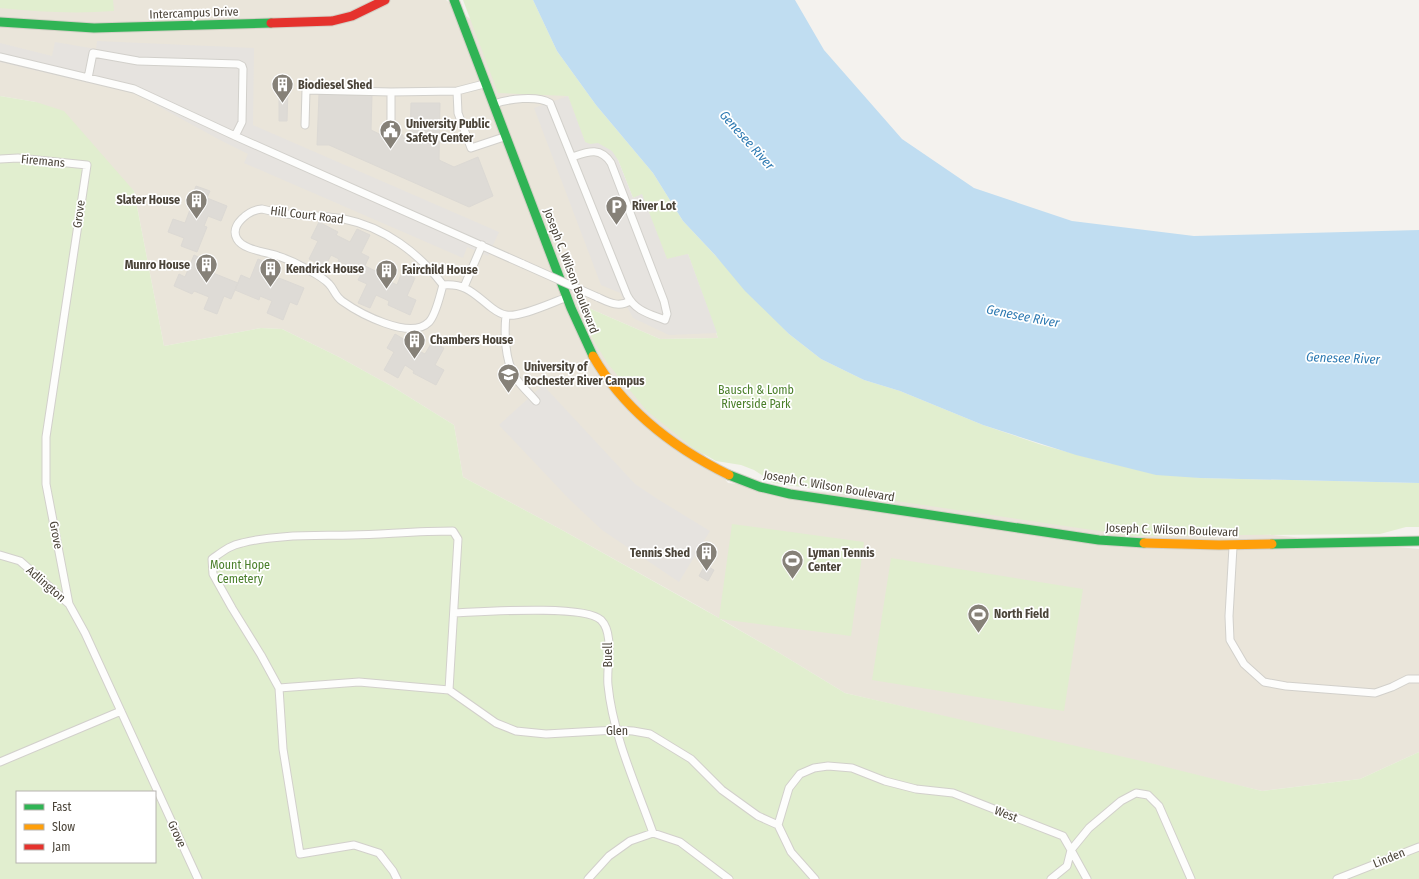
<svg xmlns="http://www.w3.org/2000/svg" width="1419" height="879" font-family="'Fira Sans Condensed',sans-serif">
<style>
.education{fill:#eae5da}
.green{fill:#e1eecf;fill-rule:evenodd}
.parking{fill:#e6e3df}
.water{fill:#c0ddf1}
.building{fill:#dedbd6;stroke:#dcd9d4}
.lines{fill:none;stroke-linecap:round;stroke-linejoin:round}
.lane-casing{stroke:#d2d0cb;stroke-width:9}
.fast-casing{stroke:#d3cfc5;stroke-width:11}
.slow-casing{stroke:#d3cfc5;stroke-width:11}
.jam-casing{stroke:#d3cfc5;stroke-width:11}
.lane{stroke:#fdfdfc;stroke-width:7}
.fast{stroke:#30b455;stroke-width:9}
.slow{stroke:#ff9f0a;stroke-width:9}
.jam{stroke:#e5322d;stroke-width:9}
.lane-bridge-casing{stroke:#d2d0cb;stroke-width:9;stroke-linecap:butt}
.lane-bridge{stroke:#fdfdfc;stroke-width:7}
.labels{text-anchor:middle;dominant-baseline:central;stroke-width:3.5;stroke-linejoin:round;paint-order:stroke}
.street-label{font-size:12px;fill:#4b4439;stroke:#fff}
.poi-label{font-size:12px;font-weight:bold;fill:#4b4439;stroke:#fff;text-anchor:start}
.park-label{font-size:12px;fill:#4a7f2a;stroke:#fff}
.water-label{font-size:13px;font-style:italic;fill:#2e7ab2;stroke:#fff}
</style>
<rect width="100%" height="100%" fill="#f4f2ee"/>
<path class="education" d="M 0,0 L 446,0 L 568,96 L 590,144 L 598,143 L 633,198 L 688,254 L 718,338 L 660,339 L 577,303 L 728,483 L 1419,549 L 1419,752 L 1360,779 L 1262,791 L 845,693 L 781,654 L 700,607 L 562,530 L 463,477 L 454,425 L 393,387 L 339,357 L 282,329 L 261,328 L 164,346 L 134,191 L 36,102 L 0,96 Z"/>
<path class="green" d="M 0,0 L 113,0 L 114,11 C 76,14 38,12 0,8 Z
M 463,0 L 533,0 L 557,51 L 596,105 L 653,173 L 683,221 L 789,334 L 821,359 L 864,380 L 900,391 L 983,425 L 1042,445 L 1108,463 L 1200,478 L 1419,483 L 1419,527 L 1406,527 L 1380,534 L 1133,536 L 774,483 L 754,470 L 741,465 L 716,461 L 693,448 L 647,411 L 608,364 L 592,338 L 577,303 L 660,339 L 718,338 L 688,254 L 667,259 L 642,195 L 633,198 L 618,160 L 585,142 L 568,96 L 498,93 Z
M 0,96 L 36,102 L 64,111 L 134,191 L 164,346 L 261,328 L 282,329 L 339,357 L 393,387 L 454,425 L 463,477 L 562,530 L 719,618 L 732,524 L 864,542 L 851,636 L 720,619 L 781,654 L 845,693 L 1146,762 L 1262,791 L 1360,779 L 1419,752 L 1419,879 L 0,879 ZM 17,792 L 155,792 L 155,862 L 17,862 Z
M 891,558 L 1083,589 L 1064,711 L 872,680 Z"/>
<path class="parking" d="M 97,41 L 254,48 L 253,125 L 499,232 L 488,256 L 467,247 L 463,258 L 244,163 L 248,154 L 220,140 L 136,94 L 0,62 L 0,43 L 52,56 L 55,42 L 96,49 Z
M 568,96 L 585,142 L 590,144 L 598,143 L 612,151 L 618,160 L 633,198 L 642,194 L 667,259 L 688,254 L 717,333 L 669,335 L 633,318 L 620,293 L 601,285 L 534,108 Z
M 543,385 L 635,484 L 659,500 L 710,531 L 679,582 L 602,530 L 569,499 L 499,425 Z"/>
<path class="water" d="M 533,0 L 795,0 L 824,50 L 902,139 L 974,188 L 1072,221 L 1194,236 L 1419,230 L 1419,483 L 1200,478 L 1156,475 L 1076,455 L 983,425 L 900,391 L 864,380 L 821,359 L 789,334 L 745,291 L 715,255 L 683,221 L 653,173 L 596,105 L 557,51 Z"/>
<path class="building" d="M 279,88 L 288,88 L 287,121 L 279,121 Z
M 319,94 L 372,95 L 371,130 L 390,139 L 391,134 L 403,135 L 403,138 L 410,138 L 411,103 L 440,103 L 439,160 L 454,167 L 478,157 L 493,196 L 469,207 L 329,145 L 317,145 Z
M 196,186 L 210,191 L 207,198 L 227,206 L 221,221 L 208,216 L 204,226 L 207,227 L 197,252 L 181,246 L 184,238 L 168,232 L 173,219 L 185,223 L 191,207 L 188,206 Z
M 319,222 L 338,232 L 336,235 L 350,242 L 357,229 L 370,235 L 361,253 L 369,257 L 362,272 L 338,261 L 339,259 L 331,255 L 325,267 L 309,259 L 318,241 L 311,238 Z
M 194,255 L 208,261 L 203,273 L 212,276 L 213,273 L 238,283 L 231,299 L 224,296 L 217,314 L 204,309 L 209,297 L 194,291 L 192,294 L 174,286 L 179,274 L 185,277 Z
M 258,259 L 272,265 L 267,276 L 278,280 L 279,278 L 304,288 L 297,305 L 290,302 L 283,320 L 267,313 L 272,301 L 260,296 L 259,300 L 235,290 L 241,275 L 250,279 Z
M 365,266 L 384,275 L 383,278 L 397,285 L 402,272 L 415,278 L 407,296 L 416,300 L 410,315 L 388,305 L 389,301 L 376,295 L 370,308 L 358,303 L 367,284 L 358,280 Z
M 395,334 L 412,344 L 411,347 L 425,354 L 432,342 L 444,348 L 435,365 L 444,370 L 436,385 L 413,373 L 414,371 L 405,365 L 398,378 L 384,370 L 394,352 L 387,348 Z
M 705,565 L 714,570 L 708,581 L 699,576 Z"/>
<g class="lines">
<defs>
<path id="lane" d="M 0,57 L 134,89 L 235,136 L 523,264
M 88,78 L 93,53 L 138,61 L 238,64 L 242,66 L 243,69 L 242,122 L 235,136
M 457,91 L 458,113 L 471,148 L 504,137
M 494,104 C 508,99 537,95 550,103 L 627,295 C 635,311 650,314 665,320 L 667,314 L 664,301 L 611,163 C 600,146 587,152 572,157
M 391,120 L 391,92
M 305,125 L 306,90 L 391,92 L 457,91 L 484,84
M 0,159 L 18,158 L 87,165 L 46,437 L 46,484 L 69,604 L 85,633 L 198,879
M 262,209 C 270,211 278,213 286,214 C 305,216 324,215 344,219 C 384,227 419,253 443,285 C 440,295 436,315 429,322 C 410,341 359,313 342,301 C 335,296 334,289 329,284 C 323,277 312,272 303,267 C 296,263 287,259 278,256 C 267,252 243,250 237,239 C 229,225 249,210 262,209 Z
M 443,285 C 467,283 475,295 492,308 C 496,311 501,314 506,315 C 519,318 551,303 565,298
M 464,287 L 482,245
M 597,297 C 608,302 618,308 630,301
M 506,315 C 504,334 505,360 515,377 C 521,386 529,393 536,401
M 1233,547 L 1229,616 L 1230,640 L 1244,664 L 1264,682 L 1286,686 L 1375,693 L 1392,687 L 1408,679 L 1419,679
M 0,555 L 20,561 L 69,604
M 454,613 C 480,612 585,604 601,620 C 615,634 606,667 608,685 C 613,736 636,785 653,833
M 279,688 L 359,682 L 449,690
M 0,762 L 121,711
M 778,825 L 789,788 L 800,774 L 814,768 L 828,766 L 852,768 L 885,781 L 916,789 L 953,793 L 1063,836 L 1071,850 L 1089,828 L 1121,801 L 1136,793 L 1148,795 L 1159,806 L 1191,879
M 1071,850 L 1087,879
M 397,879 L 393,871 L 379,853 L 354,845 L 300,854 L 283,749 L 279,688 L 261,655 L 232,608 L 213,574 L 212,559 C 222,552 230,545 242,543 C 277,534 316,536 352,535 C 386,534 419,531 453,531 L 458,539 L 449,690 L 496,723 L 516,731 L 546,734 L 616,730 L 633,731 L 650,734 L 691,759 L 722,790 L 758,816 L 778,825 L 791,852 L 815,879
M 588,879 L 609,856 L 630,841 L 653,833 L 680,842 L 729,879
M 1051,879 L 1067,866 L 1071,850
M 1337,879 L 1419,847"/>
<path id="fast" d="M 454,0 L 571,308 L 593,356
M 0,22 L 94,28 L 271,23
M 729,475 L 760,487 L 790,494 L 1099,540 L 1144,543
M 1272,544 L 1419,541"/>
<path id="slow" d="M 593,356 C 624,410 674,448 729,475
M 1144,543 L 1219,545 L 1272,544"/>
<path id="jam" d="M 271,23 L 332,21 L 352,16 L 385,0"/>
</defs>
<use href="#lane" class="lane-casing"/>
<use href="#fast" class="fast-casing"/>
<use href="#slow" class="slow-casing"/>
<use href="#jam" class="jam-casing"/>
<use href="#lane" class="lane"/>
<use href="#fast" class="fast"/>
<use href="#slow" class="slow"/>
<use href="#jam" class="jam"/>
<defs>
<path id="lane-bridge" d="M 523,264 L 597,297"/>
</defs>
<use href="#lane-bridge" class="lane-bridge-casing"/>
<use href="#lane-bridge" class="lane-bridge"/>
</g>
<defs>
<symbol id="building-pin" viewBox="-11 -11 22 30"><path d="M0 17L-7.5 6A9.5 9.5 0 1 1 7.5 6Z" fill="#868178" stroke="#fff"/><path d="M-4-6H4V6H1V3H-1V6H-4ZM-2.5-4.3h1.7v1.8h-1.7ZM.8-4.3h1.7v1.8H.8ZM-2.5-1h1.7V.8h-1.7ZM.8-1h1.7V.8H.8Z" fill="#fff"/></symbol>
<symbol id="civic-pin" viewBox="-11 -11 22 30"><path d="M0 17L-7.5 6A9.5 9.5 0 1 1 7.5 6Z" fill="#868178" stroke="#fff"/><path d="M-.6-6.5H3V-4.5H.6V-3L4-1V1h2V6H-6V1h2V-1L-.6-3ZM-1.2 2.5V6h2.4V2.5Z" fill="#fff"/></symbol>
<symbol id="parking-pin" viewBox="-11 -11 22 30"><path d="M0 17L-7.5 6A9.5 9.5 0 1 1 7.5 6Z" fill="#868178" stroke="#fff"/><path d="M-3.5-5.5H1a3.5 3.5 0 0 1 0 7H-1V5.5H-3.5ZM-1-3.4V-.6H.8a1.4 1.4 0 0 0 0-2.8Z" fill="#fff"/></symbol>
<symbol id="university-pin" viewBox="-11 -11 22 30"><path d="M0 17L-7.5 6A9.5 9.5 0 1 1 7.5 6Z" fill="#868178" stroke="#fff"/><path d="M0-5L7-2L0 1L-7-2ZM-4 1L0 2.5L4 1V4Q0 6-4 4Z" fill="#fff"/></symbol>
<symbol id="stadium-pin" viewBox="-11 -11 22 30"><path d="M0 17L-7.5 6A9.5 9.5 0 1 1 7.5 6Z" fill="#868178" stroke="#fff"/><path d="M0-5a6.5 5 0 1 0 0 10a6.5 5 0 1 0 0-10ZM-3.5-1.8h7v3.6h-7Z" fill="#fff"/></symbol>
</defs>
<g fill-rule="evenodd">
<use href="#building-pin" x="270" y="72" width="25" height="34"/>
<use href="#civic-pin" x="378" y="118" width="25" height="34"/>
<use href="#building-pin" x="184" y="188" width="25" height="34"/>
<use href="#parking-pin" x="604" y="194" width="25" height="34"/>
<use href="#building-pin" x="194" y="252" width="25" height="34"/>
<use href="#building-pin" x="258" y="256" width="25" height="34"/>
<use href="#building-pin" x="374" y="258" width="25" height="34"/>
<use href="#building-pin" x="402" y="328" width="25" height="34"/>
<use href="#university-pin" x="496" y="362" width="25" height="34"/>
<use href="#building-pin" x="694" y="540" width="25" height="34"/>
<use href="#stadium-pin" x="780" y="548" width="25" height="34"/>
<use href="#stadium-pin" x="966" y="602" width="25" height="34"/>
</g>
<g class="labels">
<g class="street-label">
<text transform="translate(194 13) rotate(-2)">Intercampus Drive</text>
<text transform="translate(43 161) rotate(5)">Firemans</text>
<text transform="translate(79 214) rotate(-82)">Grove</text>
<text transform="translate(307 215) rotate(7)">Hill Court Road</text>
<text transform="translate(571 271) rotate(69)">Joseph C. Wilson Boulevard</text>
<text transform="translate(829 486) rotate(10)">Joseph C. Wilson Boulevard</text>
<text transform="translate(1172 530) rotate(2)">Joseph C. Wilson Boulevard</text>
<text transform="translate(56 535) rotate(79)">Grove</text>
<text transform="translate(46 584) rotate(41)">Adlington</text>
<text transform="translate(608 655) rotate(-90)">Buell</text>
<text x="617" y="731">Glen</text>
<text transform="translate(1006 814) rotate(21)">West</text>
<text transform="translate(177 834) rotate(65)">Grove</text>
<text transform="translate(1389 858) rotate(-22)">Linden</text>
</g>
<g class="poi-label">
<text x="298" y="85">Biodiesel Shed</text>
<text x="406" y="124">University Public<tspan x="406" dy="14">Safety Center</tspan></text>
<text x="180" y="200" text-anchor="end">Slater House</text>
<text x="632" y="206">River Lot</text>
<text x="190" y="265" text-anchor="end">Munro House</text>
<text x="286" y="269">Kendrick House</text>
<text x="402" y="270">Fairchild House</text>
<text x="430" y="340">Chambers House</text>
<text x="524" y="367">University of<tspan x="524" dy="14">Rochester River Campus</tspan></text>
<text x="690" y="553" text-anchor="end">Tennis Shed</text>
<text x="808" y="553">Lyman Tennis<tspan x="808" dy="14">Center</tspan></text>
<text x="994" y="614">North Field</text>
</g>
<g class="park-label">
<text x="756" y="390">Bausch &amp; Lomb<tspan x="756" dy="14">Riverside Park</tspan></text>
<text x="240" y="565">Mount Hope<tspan x="240" dy="14">Cemetery</tspan></text>
</g>
<g class="water-label">
<text transform="translate(747 140) rotate(48)">Genesee River</text>
<text transform="translate(1023 316) rotate(11)">Genesee River</text>
<text transform="translate(1343 358) rotate(2)">Genesee River</text>
</g>
</g>
<rect x="16" y="791" width="140" height="72" fill="#ffffff" stroke="#b7b4b0"/>
<rect x="24" y="804" width="20" height="6" fill="#30b455" stroke="#b7b4b0"/>
<text x="52" y="811" font-size="12" fill="#4b4439">Fast</text>
<rect x="24" y="824" width="20" height="6" fill="#ff9f0a" stroke="#b7b4b0"/>
<text x="52" y="831" font-size="12" fill="#4b4439">Slow</text>
<rect x="24" y="844" width="20" height="6" fill="#e5322d" stroke="#b7b4b0"/>
<text x="52" y="851" font-size="12" fill="#4b4439">Jam</text>
</svg>
